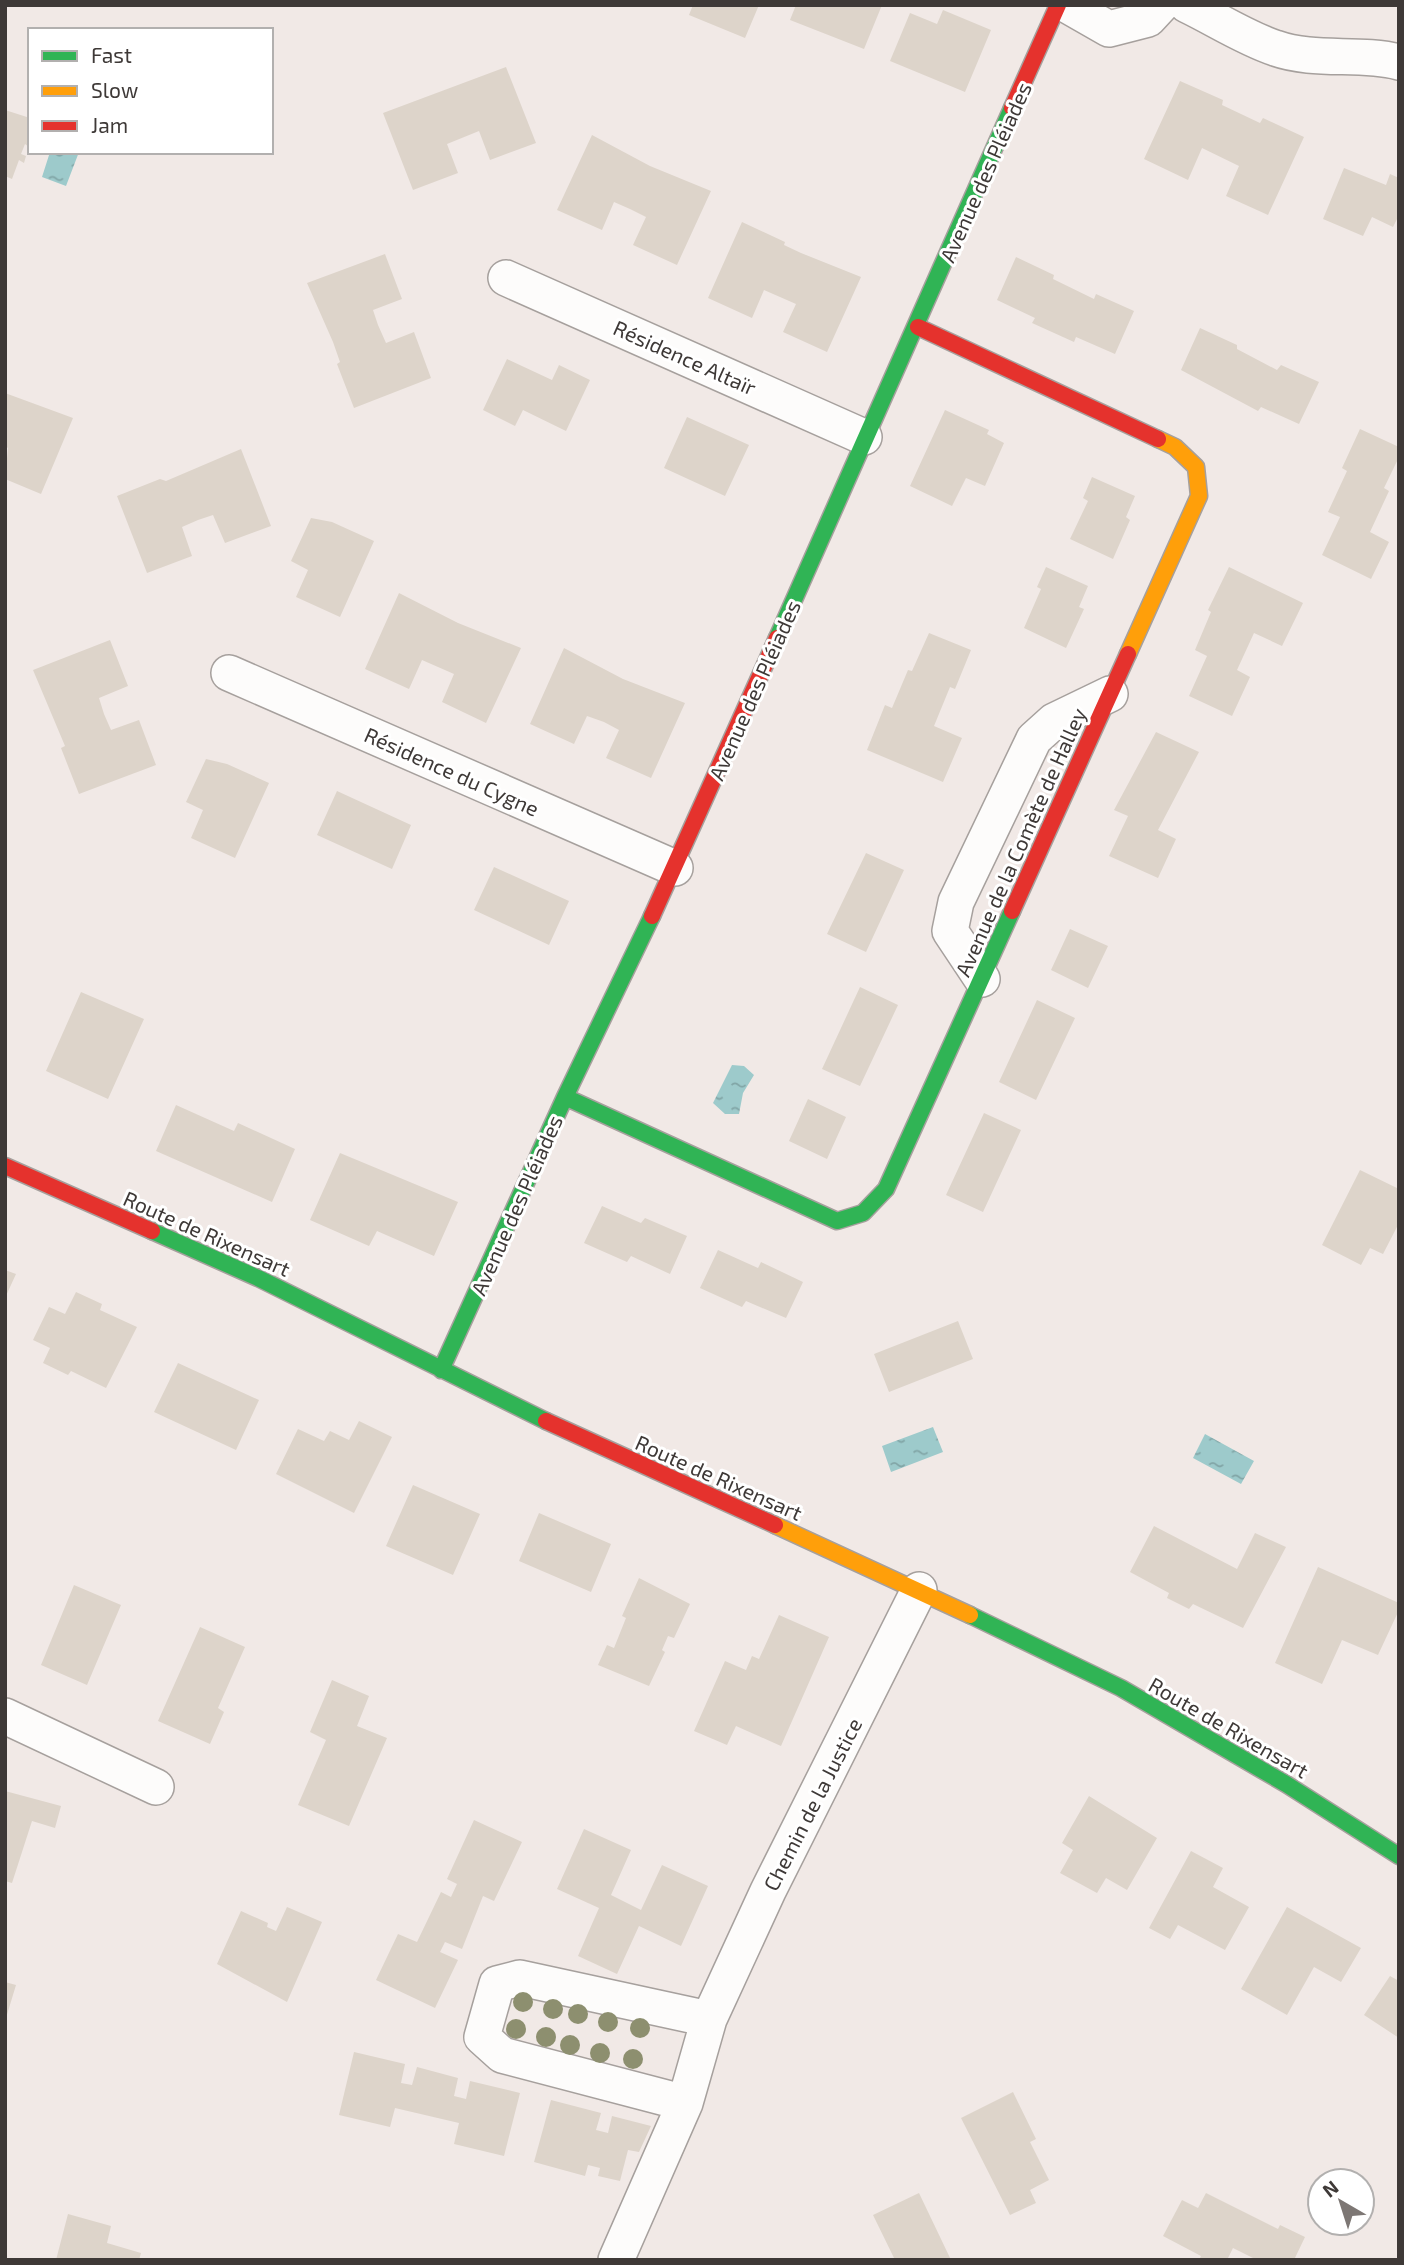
<svg xmlns="http://www.w3.org/2000/svg" width="1404" height="2265" font-family="'Exo 2',sans-serif">
<style>
.water{fill:url(#water-ripples)}
.building{fill:#ddd4ca}
.lines{fill:none;stroke-linecap:round;stroke-linejoin:round}
.street-casing{stroke:#a6a09d;stroke-width:38}
.fast-casing{stroke:#a6a09d;stroke-width:19}
.slow-casing{stroke:#a6a09d;stroke-width:19}
.jam-casing{stroke:#a6a09d;stroke-width:19}
.street{stroke:#fdfcfb;stroke-width:35}
.fast{stroke:#30b455;stroke-width:16}
.slow{stroke:#ff9f0a;stroke-width:16}
.jam{stroke:#e5322d;stroke-width:16}
.tree{fill:#8d8f6f}
.labels{text-anchor:middle;dominant-baseline:central;stroke-width:6;stroke-linejoin:round;paint-order:stroke}
.street-label{font-size:21px;fill:#3e3937;stroke:#fff}
</style>
<defs>
<pattern id="water-ripples" width="26" height="14" patternUnits="userSpaceOnUse" patternTransform="scale(1.75)"><rect width="26" height="14" fill="#9dcacb"/><path d="M2 4q2-2 4 0t4 0M15 11q2-2 4 0t4 0" fill="none" stroke="#81a5a6"/></pattern>
</defs>
<rect width="100%" height="100%" fill="#f1e9e6"/>
<path class="water" d="M 50,152 L 79,152 L 66,186 L 42,177 Z
M 732,1065 L 744,1066 L 754,1075 L 743,1093 L 739,1114 L 725,1114 L 713,1103 Z
M 933,1427 L 943,1452 L 891,1472 L 882,1446 Z
M 1205,1434 L 1254,1461 L 1241,1484 L 1193,1458 Z"/>
<path class="building" d="M 693,5 L 759,5 L 745,38 L 689,15 Z
M 796,5 L 882,5 L 864,49 L 790,20 Z
M 943,10 L 991,30 L 965,92 L 890,61 L 910,13 L 937,24 Z
M 506,67 L 536,143 L 490,160 L 479,131 L 447,144 L 458,173 L 413,190 L 383,113 Z
M 1180,81 L 1223,100 L 1222,105 L 1260,123 L 1263,118 L 1304,137 L 1268,215 L 1226,196 L 1239,166 L 1202,148 L 1188,180 L 1144,159 Z
M 5,110 L 30,118 L 29,147 L 25,144 L 21,154 L 26,156 L 24,163 L 19,160 L 12,179 L 5,176 Z
M 592,135 L 650,166 L 711,191 L 677,265 L 633,245 L 646,217 L 630,209 L 614,202 L 602,230 L 557,210 Z
M 1344,168 L 1386,185 L 1390,174 L 1399,178 L 1399,215 L 1393,227 L 1372,217 L 1363,236 L 1323,219 Z
M 742,222 L 785,242 L 784,245 L 801,253 L 861,277 L 827,352 L 783,332 L 796,304 L 764,290 L 752,318 L 708,298 Z
M 385,254 L 402,299 L 373,310 L 378,325 L 386,343 L 414,332 L 431,378 L 354,408 L 337,364 L 340,362 L 333,342 L 307,283 Z
M 1016,257 L 1054,275 L 1053,279 L 1094,299 L 1096,294 L 1134,311 L 1115,354 L 1076,337 L 1074,342 L 1032,323 L 1035,318 L 997,300 Z
M 1200,328 L 1237,345 L 1237,349 L 1277,370 L 1281,365 L 1319,382 L 1299,424 L 1261,407 L 1258,411 L 1181,370 Z
M 507,359 L 552,380 L 559,365 L 590,380 L 566,431 L 523,410 L 515,426 L 483,410 Z
M 5,393 L 73,418 L 41,494 L 5,479 L 8,448 L 5,446 Z
M 945,410 L 989,430 L 987,434 L 1004,443 L 985,486 L 966,478 L 952,506 L 910,486 Z
M 687,417 L 749,445 L 725,496 L 664,468 Z
M 1360,429 L 1399,447 L 1399,457 L 1384,488 L 1389,491 L 1370,532 L 1389,542 L 1371,579 L 1322,555 L 1340,517 L 1328,512 L 1347,471 L 1342,468 Z
M 241,449 L 271,526 L 225,543 L 213,515 L 198,520 L 182,527 L 192,556 L 147,573 L 117,496 L 160,479 L 166,481 Z
M 1092,477 L 1135,496 L 1126,517 L 1130,520 L 1113,559 L 1070,539 L 1088,501 L 1083,498 Z
M 311,518 L 332,522 L 374,541 L 340,617 L 296,597 L 308,570 L 291,561 Z
M 1046,567 L 1088,586 L 1079,607 L 1084,609 L 1066,648 L 1024,628 L 1041,589 L 1037,587 Z
M 1229,567 L 1303,603 L 1282,646 L 1254,633 L 1237,670 L 1250,677 L 1232,716 L 1189,696 L 1207,656 L 1195,650 L 1211,612 L 1208,610 Z
M 399,593 L 458,623 L 521,648 L 486,723 L 442,702 L 454,674 L 422,660 L 409,689 L 365,669 Z
M 929,633 L 971,650 L 955,689 L 950,687 L 934,726 L 962,738 L 943,782 L 867,750 L 885,705 L 892,708 L 908,670 L 912,671 Z
M 110,640 L 128,686 L 99,698 L 104,714 L 111,730 L 139,720 L 156,765 L 79,794 L 61,748 L 65,746 L 33,670 Z
M 564,648 L 623,679 L 685,703 L 651,778 L 606,758 L 619,730 L 604,722 L 587,716 L 574,744 L 530,724 Z
M 1156,732 L 1199,752 L 1158,830 L 1176,839 L 1158,878 L 1109,856 L 1128,816 L 1114,810 Z
M 206,759 L 227,764 L 269,783 L 235,858 L 191,838 L 203,810 L 186,802 Z
M 337,791 L 411,825 L 392,869 L 317,835 Z
M 866,853 L 904,870 L 866,952 L 827,934 Z
M 494,867 L 569,901 L 549,945 L 474,910 Z
M 1070,929 L 1108,946 L 1088,988 L 1051,970 Z
M 860,987 L 898,1005 L 860,1086 L 822,1069 Z
M 81,992 L 144,1019 L 108,1099 L 46,1071 Z
M 1037,1000 L 1075,1018 L 1036,1100 L 999,1082 Z
M 808,1099 L 846,1117 L 827,1159 L 789,1141 Z
M 176,1105 L 234,1131 L 238,1123 L 295,1149 L 272,1202 L 156,1151 Z
M 984,1113 L 1021,1130 L 983,1212 L 946,1195 Z
M 340,1153 L 458,1202 L 434,1256 L 377,1231 L 369,1246 L 310,1220 Z
M 1360,1170 L 1399,1189 L 1399,1223 L 1383,1254 L 1370,1248 L 1361,1265 L 1322,1245 Z
M 602,1206 L 641,1223 L 645,1218 L 687,1236 L 670,1274 L 631,1256 L 627,1262 L 584,1243 Z
M 718,1250 L 758,1268 L 761,1262 L 803,1282 L 786,1318 L 746,1301 L 742,1307 L 700,1288 Z
M 5,1270 L 16,1274 L 5,1298 Z
M 76,1292 L 102,1304 L 100,1310 L 137,1327 L 106,1388 L 71,1371 L 68,1375 L 43,1363 L 50,1348 L 33,1340 L 49,1307 L 65,1314 Z
M 958,1321 L 973,1359 L 889,1392 L 874,1354 Z
M 178,1363 L 259,1400 L 236,1450 L 154,1412 Z
M 359,1421 L 392,1437 L 354,1513 L 276,1474 L 298,1429 L 324,1441 L 330,1431 L 349,1440 Z
M 413,1485 L 480,1514 L 453,1575 L 386,1546 Z
M 539,1513 L 611,1544 L 591,1592 L 519,1561 Z
M 1154,1526 L 1237,1569 L 1255,1533 L 1286,1547 L 1243,1628 L 1193,1604 L 1189,1609 L 1167,1598 L 1169,1593 L 1130,1572 Z
M 1318,1567 L 1399,1603 L 1399,1610 L 1378,1655 L 1342,1640 L 1322,1684 L 1275,1663 Z
M 639,1578 L 690,1604 L 674,1638 L 668,1636 L 662,1650 L 665,1652 L 649,1686 L 598,1665 L 607,1645 L 614,1648 L 626,1618 L 622,1616 Z
M 74,1585 L 121,1605 L 87,1685 L 41,1665 Z
M 779,1615 L 829,1637 L 781,1746 L 736,1726 L 727,1745 L 694,1731 L 725,1661 L 746,1670 L 752,1656 L 759,1659 Z
M 200,1627 L 245,1647 L 218,1708 L 224,1712 L 210,1744 L 158,1721 Z
M 332,1680 L 369,1696 L 357,1726 L 387,1738 L 349,1826 L 298,1805 L 326,1740 L 310,1732 Z
M 5,1791 L 61,1806 L 55,1828 L 32,1821 L 12,1883 L 5,1881 Z
M 1089,1796 L 1157,1838 L 1127,1890 L 1106,1878 L 1097,1893 L 1060,1873 L 1073,1850 L 1062,1843 Z
M 474,1820 L 522,1842 L 494,1901 L 483,1896 L 462,1949 L 445,1942 L 440,1952 L 458,1960 L 435,2008 L 376,1980 L 398,1934 L 417,1942 L 441,1892 L 451,1897 L 457,1884 L 447,1879 Z
M 584,1829 L 631,1850 L 611,1895 L 641,1910 L 662,1865 L 708,1886 L 681,1946 L 639,1926 L 617,1974 L 578,1956 L 599,1908 L 557,1889 Z
M 1191,1851 L 1223,1868 L 1213,1887 L 1249,1907 L 1225,1950 L 1178,1925 L 1170,1939 L 1149,1928 Z
M 287,1907 L 322,1922 L 287,2002 L 217,1964 L 241,1911 L 268,1923 L 267,1927 L 276,1931 Z
M 1287,1907 L 1361,1948 L 1341,1982 L 1314,1967 L 1287,2015 L 1241,1989 Z
M 1390,1976 L 1399,1981 L 1399,2038 L 1364,2015 Z
M 5,1982 L 16,1985 L 6,2018 L 5,2018 Z
M 354,2052 L 405,2064 L 401,2083 L 412,2085 L 417,2067 L 458,2078 L 454,2096 L 466,2099 L 470,2081 L 520,2093 L 504,2156 L 454,2144 L 459,2123 L 395,2108 L 390,2127 L 339,2115 Z
M 1013,2092 L 1036,2139 L 1030,2142 L 1049,2180 L 1030,2190 L 1036,2203 L 1010,2215 L 961,2118 Z
M 551,2100 L 601,2113 L 596,2130 L 608,2133 L 612,2116 L 651,2126 L 639,2152 L 628,2150 L 620,2181 L 598,2176 L 600,2168 L 588,2165 L 585,2176 L 534,2162 Z
M 919,2193 L 951,2260 L 895,2260 L 873,2215 Z
M 1206,2193 L 1278,2229 L 1280,2225 L 1305,2237 L 1294,2260 L 1257,2260 L 1233,2248 L 1227,2260 L 1199,2260 L 1201,2256 L 1163,2236 L 1182,2200 L 1198,2208 Z
M 68,2214 L 111,2226 L 107,2243 L 141,2253 L 139,2260 L 56,2260 Z"/>
<g class="lines">
<defs>
<path id="street" d="M 1067,5 L 1109,29 L 1148,19 L 1161,5
M 1187,5 C 1216,19 1245,38 1275,48 C 1314,62 1359,52 1399,62
M 506,278 L 864,437
M 229,673 L 675,868
M 982,979 L 950,931 L 956,902 L 1034,739 L 1054,721 L 1110,694
M 5,1716 L 156,1787
M 685,2103 L 502,2055 L 482,2037 L 497,1984 L 520,1978 L 709,2019
M 616,2260 L 685,2103 L 709,2019 L 768,1891 L 919,1590"/>
<path id="fast" d="M 777,638 L 1012,108
M 565,1097 L 837,1221 L 863,1213 L 886,1189 L 1012,911
M 152,1231 L 258,1278 L 546,1421
M 441,1370 L 565,1097 L 652,916
M 970,1615 L 1121,1688 L 1286,1784 L 1399,1856"/>
<path id="slow" d="M 1128,654 L 1199,496 L 1196,467 L 1175,447 L 1158,439
M 775,1525 L 970,1615"/>
<path id="jam" d="M 1012,108 L 1058,5
M 918,327 L 1158,439
M 1012,911 L 1128,654
M 652,916 L 777,638
M 5,1166 L 152,1231
M 546,1421 L 775,1525"/>
</defs>
<use href="#street" class="street-casing"/>
<use href="#fast" class="fast-casing"/>
<use href="#slow" class="slow-casing"/>
<use href="#jam" class="jam-casing"/>
<use href="#street" class="street"/>
<use href="#fast" class="fast"/>
<use href="#slow" class="slow"/>
<use href="#jam" class="jam"/>
</g>
<g class="tree">
<circle cx="523" cy="2002" r="10"/>
<circle cx="553" cy="2009" r="10"/>
<circle cx="578" cy="2014" r="10"/>
<circle cx="608" cy="2022" r="10"/>
<circle cx="640" cy="2028" r="10"/>
<circle cx="516" cy="2029" r="10"/>
<circle cx="546" cy="2037" r="10"/>
<circle cx="570" cy="2045" r="10"/>
<circle cx="600" cy="2053" r="10"/>
<circle cx="633" cy="2059" r="10"/>
</g>
<g class="labels">
<g class="street-label">
<text transform="translate(985 172) rotate(-66)">Avenue des Pléiades</text>
<text transform="translate(685 357) rotate(24)">Résidence Altaïr</text>
<text transform="translate(754 690) rotate(-66)">Avenue des Pléiades</text>
<text transform="translate(452 771) rotate(24)">Résidence du Cygne</text>
<text transform="translate(1020 842) rotate(-66)">Avenue de la Comète de Halley</text>
<text transform="translate(516 1205) rotate(-66)">Avenue des Pléiades</text>
<text transform="translate(207 1233) rotate(24)">Route de Rixensart</text>
<text transform="translate(719 1477) rotate(24)">Route de Rixensart</text>
<text transform="translate(1229 1727) rotate(30)">Route de Rixensart</text>
<text transform="translate(812 1804) rotate(-63)">Chemin de la Justice</text>
</g>
</g>
<rect width="1404" height="2265" fill="none" stroke="#3e3937" stroke-width="14"/>
<rect x="28" y="28" width="245" height="126" fill="#ffffff" stroke="#b2b0af" stroke-width="2"/>
<rect x="42" y="51" width="35" height="10" fill="#30b455" stroke="#b2b0af" stroke-width="2"/>
<text x="91" y="63" font-size="21" fill="#3e3937">Fast</text>
<rect x="42" y="86" width="35" height="10" fill="#ff9f0a" stroke="#b2b0af" stroke-width="2"/>
<text x="91" y="98" font-size="21" fill="#3e3937">Slow</text>
<rect x="42" y="121" width="35" height="10" fill="#e5322d" stroke="#b2b0af" stroke-width="2"/>
<text x="91" y="133" font-size="21" fill="#3e3937">Jam</text>
<g transform="translate(1341 2202) rotate(321)"><circle r="33" fill="#ffffff" stroke="#b2b0af" stroke-width="2"/>
<path d="M0-5L12 26L0 18L-12 26Z" fill="#7d7774"/>
<text y="-10" font-size="19" font-weight="bold" text-anchor="middle" fill="#3e3937">N</text>
</g>
</svg>
